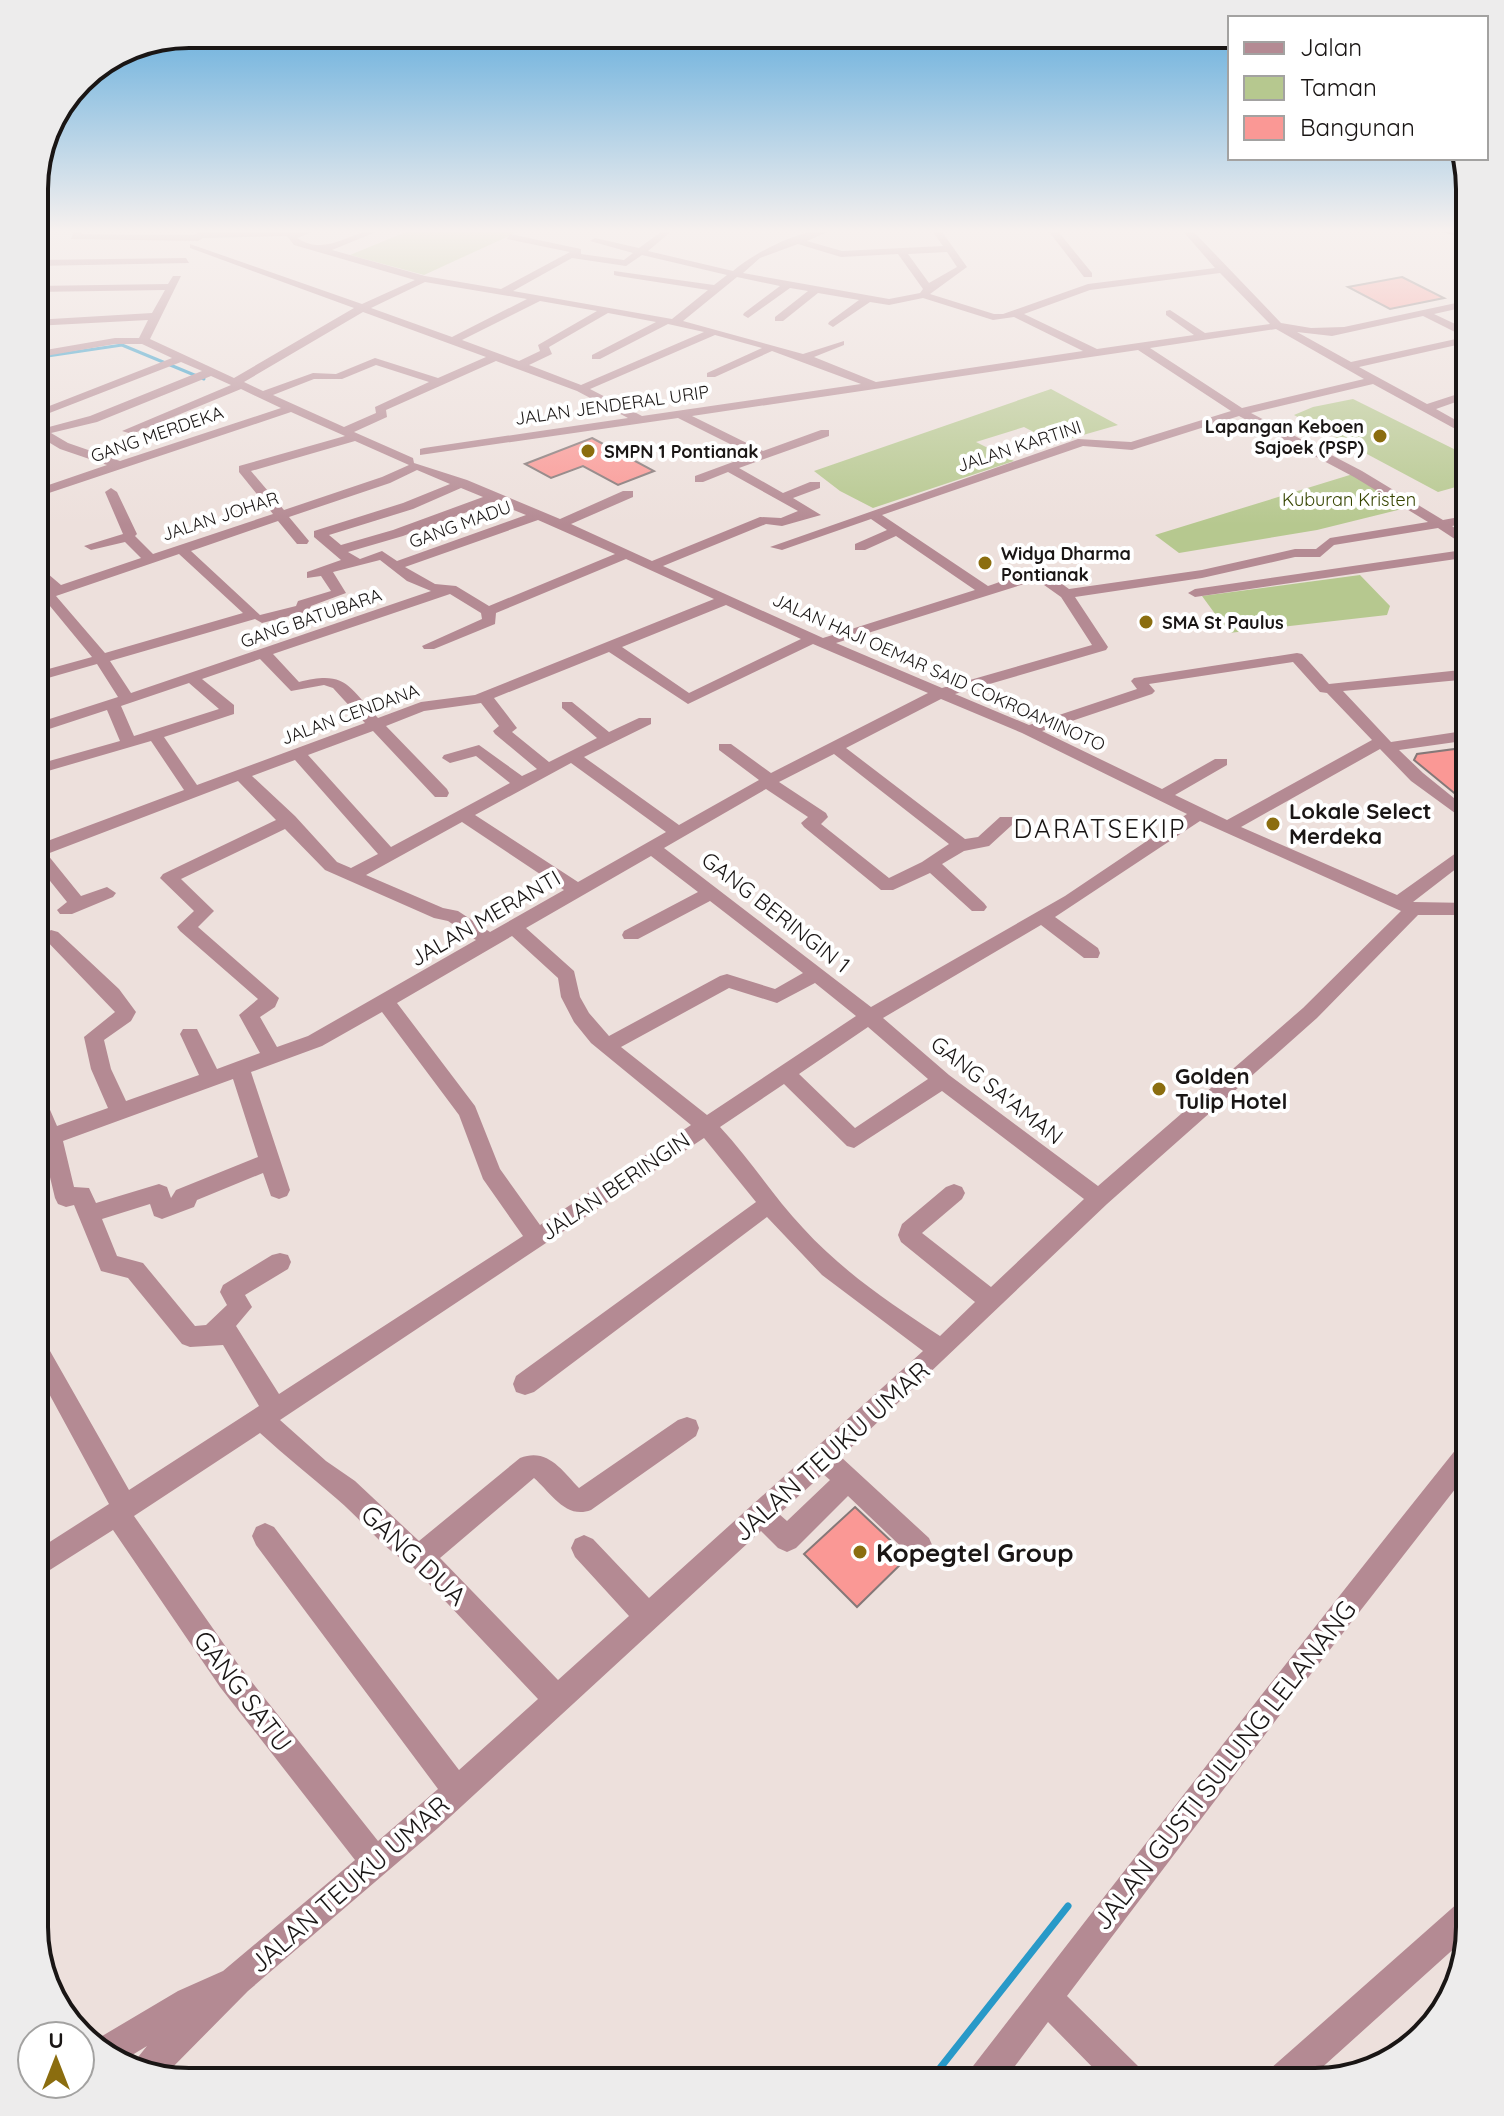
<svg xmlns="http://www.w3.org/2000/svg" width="1504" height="2116" font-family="Quicksand,sans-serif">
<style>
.green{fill:#b6c88f}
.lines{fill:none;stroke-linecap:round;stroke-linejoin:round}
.stream-far1{stroke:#2899c8;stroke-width:3}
.stream{stroke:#2899c8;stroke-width:7}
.building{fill:#fa9895;stroke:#857878;stroke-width:2}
.minor{fill:#b48a93;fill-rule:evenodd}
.highway{fill:#721f3b;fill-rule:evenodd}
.poi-dot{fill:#8b6d0f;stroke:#fff;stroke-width:3}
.labels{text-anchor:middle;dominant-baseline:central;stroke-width:8;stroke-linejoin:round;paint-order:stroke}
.far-street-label{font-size:18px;fill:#1a1615;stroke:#fff}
.far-poi-label{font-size:18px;font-weight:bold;fill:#1a1615;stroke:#fff;text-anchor:start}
.far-park-label{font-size:18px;fill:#364400;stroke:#fff}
.poi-label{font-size:22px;font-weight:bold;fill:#1a1615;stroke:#fff;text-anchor:start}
.street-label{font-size:22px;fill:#1a1615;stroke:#fff}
.quarter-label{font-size:26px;letter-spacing:2px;fill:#1a1615;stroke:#fff}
.near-street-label{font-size:26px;fill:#1a1615;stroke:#fff}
.near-poi-label{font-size:26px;font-weight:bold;fill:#1a1615;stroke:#fff;text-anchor:start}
.rim{fill:none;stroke:#1a1615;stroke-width:4}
</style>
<rect width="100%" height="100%" fill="#ede0dc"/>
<path class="green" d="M 413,229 L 524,229 L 424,275 L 350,255 Z
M 1051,389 L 1118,425 L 1055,443 L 1024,427 L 976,442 L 1014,461 L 873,508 L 840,491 L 814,471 Z
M 1353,399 L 1470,457 L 1470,483 L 1438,492 L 1294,415 L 1313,407 Z
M 1353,474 L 1410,507 L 1317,530 L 1179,553 L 1155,535 Z
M 1360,575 L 1390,606 L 1387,615 L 1229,633 L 1202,596 Z"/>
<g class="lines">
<path class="stream-far1" d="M 34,358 L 122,345 L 204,379"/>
<path class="stream" d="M 929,2082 L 1068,1906"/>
</g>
<path class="building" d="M 1402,277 L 1444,298 L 1390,309 L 1348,287 Z
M 592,438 L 654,471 L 618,485 L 583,466 L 551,478 L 525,464 Z
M 1470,747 L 1470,806 L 1414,760 L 1417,754 Z
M 855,1507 L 908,1557 L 857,1607 L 804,1554 Z"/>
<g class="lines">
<path class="minor" d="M 75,229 L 84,229 L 81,234 L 194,235 L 199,232 L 320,229 L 297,238 C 328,258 351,229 383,229 L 332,250 L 425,276 L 501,289 L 570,252 L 507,239 L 510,234 L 581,249 L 581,254 L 624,260 L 633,253 L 590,241 L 595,238 L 639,248 L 665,229 L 674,229 L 648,251 L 733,271 C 755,252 804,227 834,229 L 807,241 L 842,251 L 943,246 L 931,229 L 940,229 L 967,267 L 930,294 L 994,314 L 1003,314 L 1088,284 L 1215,268 L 1181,229 L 1191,229 L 1281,323 L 1311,328 L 1344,327 L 1470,300 L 1470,306 L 1434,314 L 1470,331 L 1470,342 L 1359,367 L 1427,404 L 1470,390 L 1470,397 L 1436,409 L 1470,428 L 1470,437 L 1373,384 L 1251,413 L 1362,471 L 1443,520 L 1470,515 L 1470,523 L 1452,526 L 1470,539 L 1470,557 L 1195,597 L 1188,593 L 1195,589 L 1470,549 L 1438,528 L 1334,545 L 1320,557 L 1295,557 L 1202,578 L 1075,597 L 1108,647 L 1106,650 L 955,694 L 1029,725 L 1137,689 L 1131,681 L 1134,678 L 1297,653 L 1302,654 L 1329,684 L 1470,669 L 1470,679 L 1343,691 L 1391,742 L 1470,730 L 1470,740 L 1399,750 L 1423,773 L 1470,811 L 1470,824 L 1411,781 L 1380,749 L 1241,827 L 1397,895 L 1470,843 L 1470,858 L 1413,902 L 1470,903 L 1470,915 L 1418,915 L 1317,1018 L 1107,1204 L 841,1457 L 929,1538 L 933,1547 L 929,1556 L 920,1560 L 911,1556 L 848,1496 L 796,1548 L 787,1552 L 778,1548 L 761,1531 L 438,1828 L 248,1991 L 163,2077 L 130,2067 L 147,2046 L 119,2063 L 111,2061 L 92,2042 L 178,1991 L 223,1971 L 355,1860 L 220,1687 L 113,1530 L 34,1580 L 34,1552 L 109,1504 L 34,1366 L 34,1350 L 42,1347 L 50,1351 L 129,1490 L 259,1406 L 223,1345 L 190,1347 L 182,1344 L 128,1278 L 101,1271 L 74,1205 L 66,1207 L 58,1204 L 55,1198 L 43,1148 L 34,1151 L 34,1134 L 39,1133 L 34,1121 L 34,1086 L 41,1089 L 57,1126 L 108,1108 L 91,1069 L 84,1037 L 115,1012 L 42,936 L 51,930 L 58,932 L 119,989 L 136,1012 L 131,1021 L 104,1040 L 111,1069 L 126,1101 L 199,1075 L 180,1034 L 183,1029 L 197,1029 L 217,1069 L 260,1053 L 239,1015 L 258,999 L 180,931 L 177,927 L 194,911 L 160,878 L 163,874 L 276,820 L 238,781 L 47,854 L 81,896 L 107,887 L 116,893 L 113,897 L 72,914 L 60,914 L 57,910 L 67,902 L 34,861 L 34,846 L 184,790 L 151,741 L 41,773 L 34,770 L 35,765 L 120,741 L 107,710 L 34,734 L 34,724 L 118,697 L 97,664 L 34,682 L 34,673 L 92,657 L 45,600 L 34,603 L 34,594 L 49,589 L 34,574 L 34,562 L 61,585 L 141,558 L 125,542 L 91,550 L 84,546 L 123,534 L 105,492 L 111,488 L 117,492 L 137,534 L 135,536 L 153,554 L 273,514 L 239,472 L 239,466 L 345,436 L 291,412 L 34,498 L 34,490 L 107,465 L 60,449 L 40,437 L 34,439 L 34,431 L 90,416 L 202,371 L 181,362 L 34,419 L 34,412 L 172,358 L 142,344 L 115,344 L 34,358 L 34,352 L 115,338 L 139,338 L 148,320 L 34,326 L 34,320 L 152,313 L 165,290 L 34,292 L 34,286 L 168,284 L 173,276 L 181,276 L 150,339 L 234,378 L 354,308 L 190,248 L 190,244 L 362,304 L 415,280 L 294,245 L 287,236 L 203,238 L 198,241 L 71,239 ZM 798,244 L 841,257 L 898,254 L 923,289 L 920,293 L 889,299 L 743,273 L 760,258 ZM 947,252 L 957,267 L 929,283 L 908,254 ZM 642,255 L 727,275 L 714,285 L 614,271 L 614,275 L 618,276 L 708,290 L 672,319 L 513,291 L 572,258 L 626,266 ZM 1220,273 L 1270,324 L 1205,333 L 1170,310 L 1166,311 L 1166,315 L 1194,335 L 1097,349 L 1024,314 L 1090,290 ZM 737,277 L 780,286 L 744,313 L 743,315 L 748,318 L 790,288 L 808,291 L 775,317 L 775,321 L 783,321 L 818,293 L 859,300 L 829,322 L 828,324 L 833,327 L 870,302 L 889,305 L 923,298 L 993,320 L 1014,317 L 1083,351 L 876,382 L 814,357 L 844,345 L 844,341 L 803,354 L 683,321 ZM 425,282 L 527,299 L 452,337 L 371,308 ZM 540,301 L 597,311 L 538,345 L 540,351 L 519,361 L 462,340 ZM 363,312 L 486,357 L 438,378 L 375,358 L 336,374 L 313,373 L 263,391 L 244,382 ZM 608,313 L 656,322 L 592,355 L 592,359 L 600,359 L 668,324 L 704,332 L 581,385 L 529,365 L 552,354 L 549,347 ZM 1423,316 L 1465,337 L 1351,362 L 1297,332 L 1332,336 ZM 1276,329 L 1364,379 L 1242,408 L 1150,348 ZM 715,335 L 762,348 L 707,373 L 707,377 L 715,377 L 772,351 L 861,384 L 642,416 L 590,389 ZM 1138,350 L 1231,411 L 1131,442 L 1078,439 L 770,547 L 782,550 L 871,519 L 887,530 L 855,544 L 855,550 L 865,550 L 896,536 L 975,590 L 823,638 L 663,566 L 766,524 L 782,526 L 821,515 L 793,498 L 820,488 L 820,482 L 810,482 L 783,493 L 739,468 L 829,436 L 829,430 L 821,430 L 763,451 L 692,416 ZM 496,361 L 577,391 L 628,418 L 424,448 L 420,449 L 420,455 L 678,418 L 752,455 L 695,476 L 695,482 L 703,482 L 728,472 L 798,511 L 781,518 L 760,517 L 652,561 L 571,524 L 633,497 L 633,491 L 623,491 L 560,519 L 467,480 L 414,463 L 413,458 L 354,432 L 387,417 L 386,410 ZM 376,365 L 429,382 L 375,407 L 376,413 L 344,427 L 273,395 L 314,379 L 342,379 ZM 211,376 L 231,385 L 122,431 L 132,434 L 241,389 L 281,408 L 120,461 L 68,443 L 51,433 L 97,422 ZM 1239,416 L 1354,477 L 1428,522 L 1330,538 L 1316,549 L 1295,549 L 1202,570 L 1069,589 C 1035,562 1026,574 988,586 L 882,515 L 1083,446 L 1132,450 ZM 355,441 L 409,465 L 382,477 L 284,510 L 251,471 ZM 417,470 L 450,484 L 403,503 L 314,531 L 314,537 L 341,560 L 307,572 L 307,578 L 321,576 L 331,591 L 298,601 L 296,606 L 260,615 L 191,551 L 278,521 L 297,544 L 307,544 L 309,541 L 289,517 L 390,483 ZM 461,488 L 483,497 L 393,530 L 341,545 L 329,535 L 413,509 ZM 494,502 L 526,515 L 397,561 L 382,551 L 360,559 L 348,552 L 403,536 ZM 538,520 L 615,554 L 489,606 L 456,586 L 435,584 L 405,567 ZM 179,554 L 243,613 L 105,653 L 56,596 ZM 626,559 L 714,599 L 475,695 L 421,702 L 378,718 C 348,686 346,670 299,682 L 273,654 L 450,594 L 481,613 L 482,619 L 422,646 L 424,649 L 434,649 L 495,624 L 496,613 ZM 380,560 L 407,581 L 431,591 L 131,693 L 110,661 L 255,619 L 262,623 L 309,611 L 311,606 L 346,593 L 333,572 ZM 1037,580 L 1061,597 L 1092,645 L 942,688 L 836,643 ZM 726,605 L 801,639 L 689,693 L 622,647 ZM 813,644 L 928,693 L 771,773 L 731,744 L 719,744 L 719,750 L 759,780 L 679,825 L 584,757 L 651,724 L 651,718 L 639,718 L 609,732 L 572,702 L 562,702 L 562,708 L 597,738 L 549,762 L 512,732 L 517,728 L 494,698 L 609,652 L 688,704 ZM 260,659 L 291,691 L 324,685 L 333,688 L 365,723 L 197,785 L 164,737 L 234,714 L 234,705 L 202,679 ZM 1293,662 L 1320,692 L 1327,693 L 1372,740 L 1227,820 L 1175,795 L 1227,765 L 1227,759 L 1215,759 L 1162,789 L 1042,731 L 1152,694 L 1155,691 L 1149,684 ZM 189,683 L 219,709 L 134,736 L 121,706 ZM 941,699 L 1022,733 L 1187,814 L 1065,896 L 871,1007 L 664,848 L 766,789 L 808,817 L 801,823 L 804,827 L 881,890 L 893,890 L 930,873 L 972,911 L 984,911 L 987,907 L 984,903 L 942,864 L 964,851 L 989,846 L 1012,825 L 1014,821 L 1012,817 L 1000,817 L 978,837 L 965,839 L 846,748 ZM 481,703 L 499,726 L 493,731 L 495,734 L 537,769 L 522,776 L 479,745 L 444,755 L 442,758 L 450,763 L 476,756 L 510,783 L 391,847 L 308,755 L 373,731 L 435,797 L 447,797 L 449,793 L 447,789 L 386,726 L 424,711 ZM 834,754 L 949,844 L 922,862 L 889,878 L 821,824 L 828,817 L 826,813 L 779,782 ZM 295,760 L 378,854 L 351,868 L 337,862 L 295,816 L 252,776 ZM 571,763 L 666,832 L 578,882 L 475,815 ZM 1200,821 L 1401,911 L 1303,1008 L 1098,1186 L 949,1075 L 883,1018 L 1041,925 L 1084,958 L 1098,958 L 1100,953 L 1098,948 L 1055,917 ZM 462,822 L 564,890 L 490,932 L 458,911 L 443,908 L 366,875 ZM 285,829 L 325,870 L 434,918 L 448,921 L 476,940 L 308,1036 L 277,1047 L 260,1017 L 275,1007 L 279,998 L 198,927 L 214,911 L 181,879 ZM 651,856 L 698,892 L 624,931 L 622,935 L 624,939 L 638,939 L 710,901 L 803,973 L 775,989 L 727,974 L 720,976 L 609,1036 L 589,1013 L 580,997 L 574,971 L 526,928 ZM 512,936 L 558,978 L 561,997 L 574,1022 L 591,1043 L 691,1125 L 540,1225 L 500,1169 L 475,1106 L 397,1003 ZM 815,983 L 856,1016 L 707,1115 L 621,1047 L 729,988 L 777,1003 ZM 382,1012 L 459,1115 L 483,1179 L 523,1236 L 279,1394 L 236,1326 L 252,1307 L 245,1295 L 288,1269 L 291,1262 L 288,1255 L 280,1253 L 272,1255 L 223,1285 L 220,1292 L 227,1305 L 206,1325 L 195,1326 L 143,1263 L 117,1256 L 102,1219 L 150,1204 L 154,1216 L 162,1219 L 194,1207 L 197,1200 L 263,1173 L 271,1196 L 279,1199 L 287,1196 L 290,1190 L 251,1072 L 322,1046 ZM 868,1027 L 928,1079 L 855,1128 L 799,1074 ZM 233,1079 L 258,1157 L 176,1190 L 171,1198 L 167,1187 L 159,1184 L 96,1203 L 89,1188 L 74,1187 L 63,1141 ZM 784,1084 L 847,1146 L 854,1148 L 942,1091 L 1084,1199 L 991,1287 L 922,1233 L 962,1199 L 965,1193 L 962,1187 L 954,1184 L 946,1187 L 902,1224 L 898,1235 L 901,1242 L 975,1302 L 940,1336 C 891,1304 842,1271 803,1228 C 773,1196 750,1159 720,1127 ZM 704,1138 L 756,1202 L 516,1376 L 513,1384 L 516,1392 L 525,1395 L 534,1392 L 767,1217 L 822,1275 L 923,1351 L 649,1598 L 593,1539 L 584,1535 L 575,1539 L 571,1548 L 575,1557 L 629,1616 L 558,1680 L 440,1558 L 534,1478 C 550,1492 566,1520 591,1510 L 696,1436 L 699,1428 L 696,1420 L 687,1417 L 678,1420 L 579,1488 C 562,1470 547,1447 520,1458 L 419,1541 L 355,1481 L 326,1461 L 280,1420 ZM 260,1433 C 285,1456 312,1477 337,1499 C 363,1521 382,1548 412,1566 L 538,1699 L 459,1770 L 274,1527 L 265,1523 L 256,1527 L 252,1536 L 256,1545 L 438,1789 L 378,1841 L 240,1667 L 134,1516 ZM 823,1474 L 830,1480 L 787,1521 L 779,1514 Z
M 1047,229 L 1056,229 L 1092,273 L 1092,277 L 1084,277 Z
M 186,258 L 189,263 L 34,266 L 34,260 Z
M 1470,1439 L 1470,1470 L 1311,1674 L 1067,1996 L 1142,2070 L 1146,2082 L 1107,2082 L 1048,2022 L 1003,2082 L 966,2082 L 970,2070 C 1132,1861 1295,1650 1461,1443 Z
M 1470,1898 L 1468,1936 L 1306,2082 L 1265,2082 L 1269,2070 L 1459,1902 Z"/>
<path class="highway" d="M 1432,229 L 1450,229 L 1470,234 L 1470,240 Z"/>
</g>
<linearGradient id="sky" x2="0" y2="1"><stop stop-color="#5ba9db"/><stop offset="0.44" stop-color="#f7f1ef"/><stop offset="1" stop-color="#f7f1ef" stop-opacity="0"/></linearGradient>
<rect width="1504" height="525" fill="url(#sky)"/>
<g class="poi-dot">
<circle cx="1380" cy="436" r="8"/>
<circle cx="588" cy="451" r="8"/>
<circle cx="985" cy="563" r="8"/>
<circle cx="1146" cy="622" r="8"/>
<circle cx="1273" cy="824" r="8"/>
<circle cx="1159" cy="1089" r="8"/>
<circle cx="860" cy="1552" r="8"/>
</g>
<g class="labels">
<g class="far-street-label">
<text transform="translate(612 405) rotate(-8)">JALAN JENDERAL URIP</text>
<text transform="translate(157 434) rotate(-19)">GANG MERDEKA</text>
<text transform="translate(1019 446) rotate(-18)">JALAN KARTINI</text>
<text transform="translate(220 516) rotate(-18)">JALAN JOHAR</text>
<text transform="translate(460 524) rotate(-20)">GANG MADU</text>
<text transform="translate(311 618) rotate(-19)">GANG BATUBARA</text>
<text transform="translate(939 672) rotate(24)">JALAN HAJI OEMAR SAID COKROAMINOTO</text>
<text transform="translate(350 714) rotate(-20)">JALAN CENDANA</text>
</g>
<g class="far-poi-label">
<text x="1364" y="426" text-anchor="end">Lapangan Keboen<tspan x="1364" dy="21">Sajoek (PSP)</tspan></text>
<text x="604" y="451">SMPN 1 Pontianak</text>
<text x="1001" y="553">Widya Dharma<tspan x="1001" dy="21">Pontianak</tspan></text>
<text x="1162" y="622">SMA St Paulus</text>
</g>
<g class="far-park-label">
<text x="1349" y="499">Kuburan Kristen</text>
</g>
<g class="poi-label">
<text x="1289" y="811">Lokale Select<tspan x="1289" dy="25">Merdeka</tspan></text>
<text x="1175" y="1076">Golden<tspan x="1175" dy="25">Tulip Hotel</tspan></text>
</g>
<g class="street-label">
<text transform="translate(776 912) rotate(38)">GANG BERINGIN 1</text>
<text transform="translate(485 918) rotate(-30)">JALAN MERANTI</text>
<text transform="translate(997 1090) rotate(38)">GANG SA'AMAN</text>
<text transform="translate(615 1186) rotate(-34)">JALAN BERINGIN</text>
</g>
<g class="quarter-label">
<text x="1100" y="828">DARATSEKIP</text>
</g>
<g class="near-street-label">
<text transform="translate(831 1451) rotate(-42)">JALAN TEUKU UMAR</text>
<text transform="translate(414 1555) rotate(43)">GANG DUA</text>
<text transform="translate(243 1691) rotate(53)">GANG SATU</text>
<text transform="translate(1224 1765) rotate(-52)">JALAN GUSTI SULUNG LELANANG</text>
<text transform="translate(349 1884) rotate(-41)">JALAN TEUKU UMAR</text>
</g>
<g class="near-poi-label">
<text x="876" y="1552">Kopegtel Group</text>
</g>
</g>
<path d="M0 0H1504V2116H0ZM189 48H1315A141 141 0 0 1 1456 189V1927A141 141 0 0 1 1315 2068H189A141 141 0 0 1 48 1927V189A141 141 0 0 1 189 48Z" fill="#edecec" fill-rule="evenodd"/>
<path class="rim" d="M189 48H1315A141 141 0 0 1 1456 189V1927A141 141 0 0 1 1315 2068H189A141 141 0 0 1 48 1927V189A141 141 0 0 1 189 48Z"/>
<rect x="1228" y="16" width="260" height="144" fill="#ffffff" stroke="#a3a2a1" stroke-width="2"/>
<rect x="1244" y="42" width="40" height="12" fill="#b48a93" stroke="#a3a2a1" stroke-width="2"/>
<text x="1300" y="56" font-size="24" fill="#1a1615">Jalan</text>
<rect x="1244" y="76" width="40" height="24" fill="#b6c88f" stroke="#a3a2a1" stroke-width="2"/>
<text x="1300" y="96" font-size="24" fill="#1a1615">Taman</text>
<rect x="1244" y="116" width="40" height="24" fill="#fa9895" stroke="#a3a2a1" stroke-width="2"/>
<text x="1300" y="136" font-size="24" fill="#1a1615">Bangunan</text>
<g transform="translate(56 2060)"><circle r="38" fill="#ffffff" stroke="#a3a2a1" stroke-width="2"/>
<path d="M0-6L14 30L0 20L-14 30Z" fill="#8b6d0f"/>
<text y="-12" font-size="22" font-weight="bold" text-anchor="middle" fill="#1a1615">U</text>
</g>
</svg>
